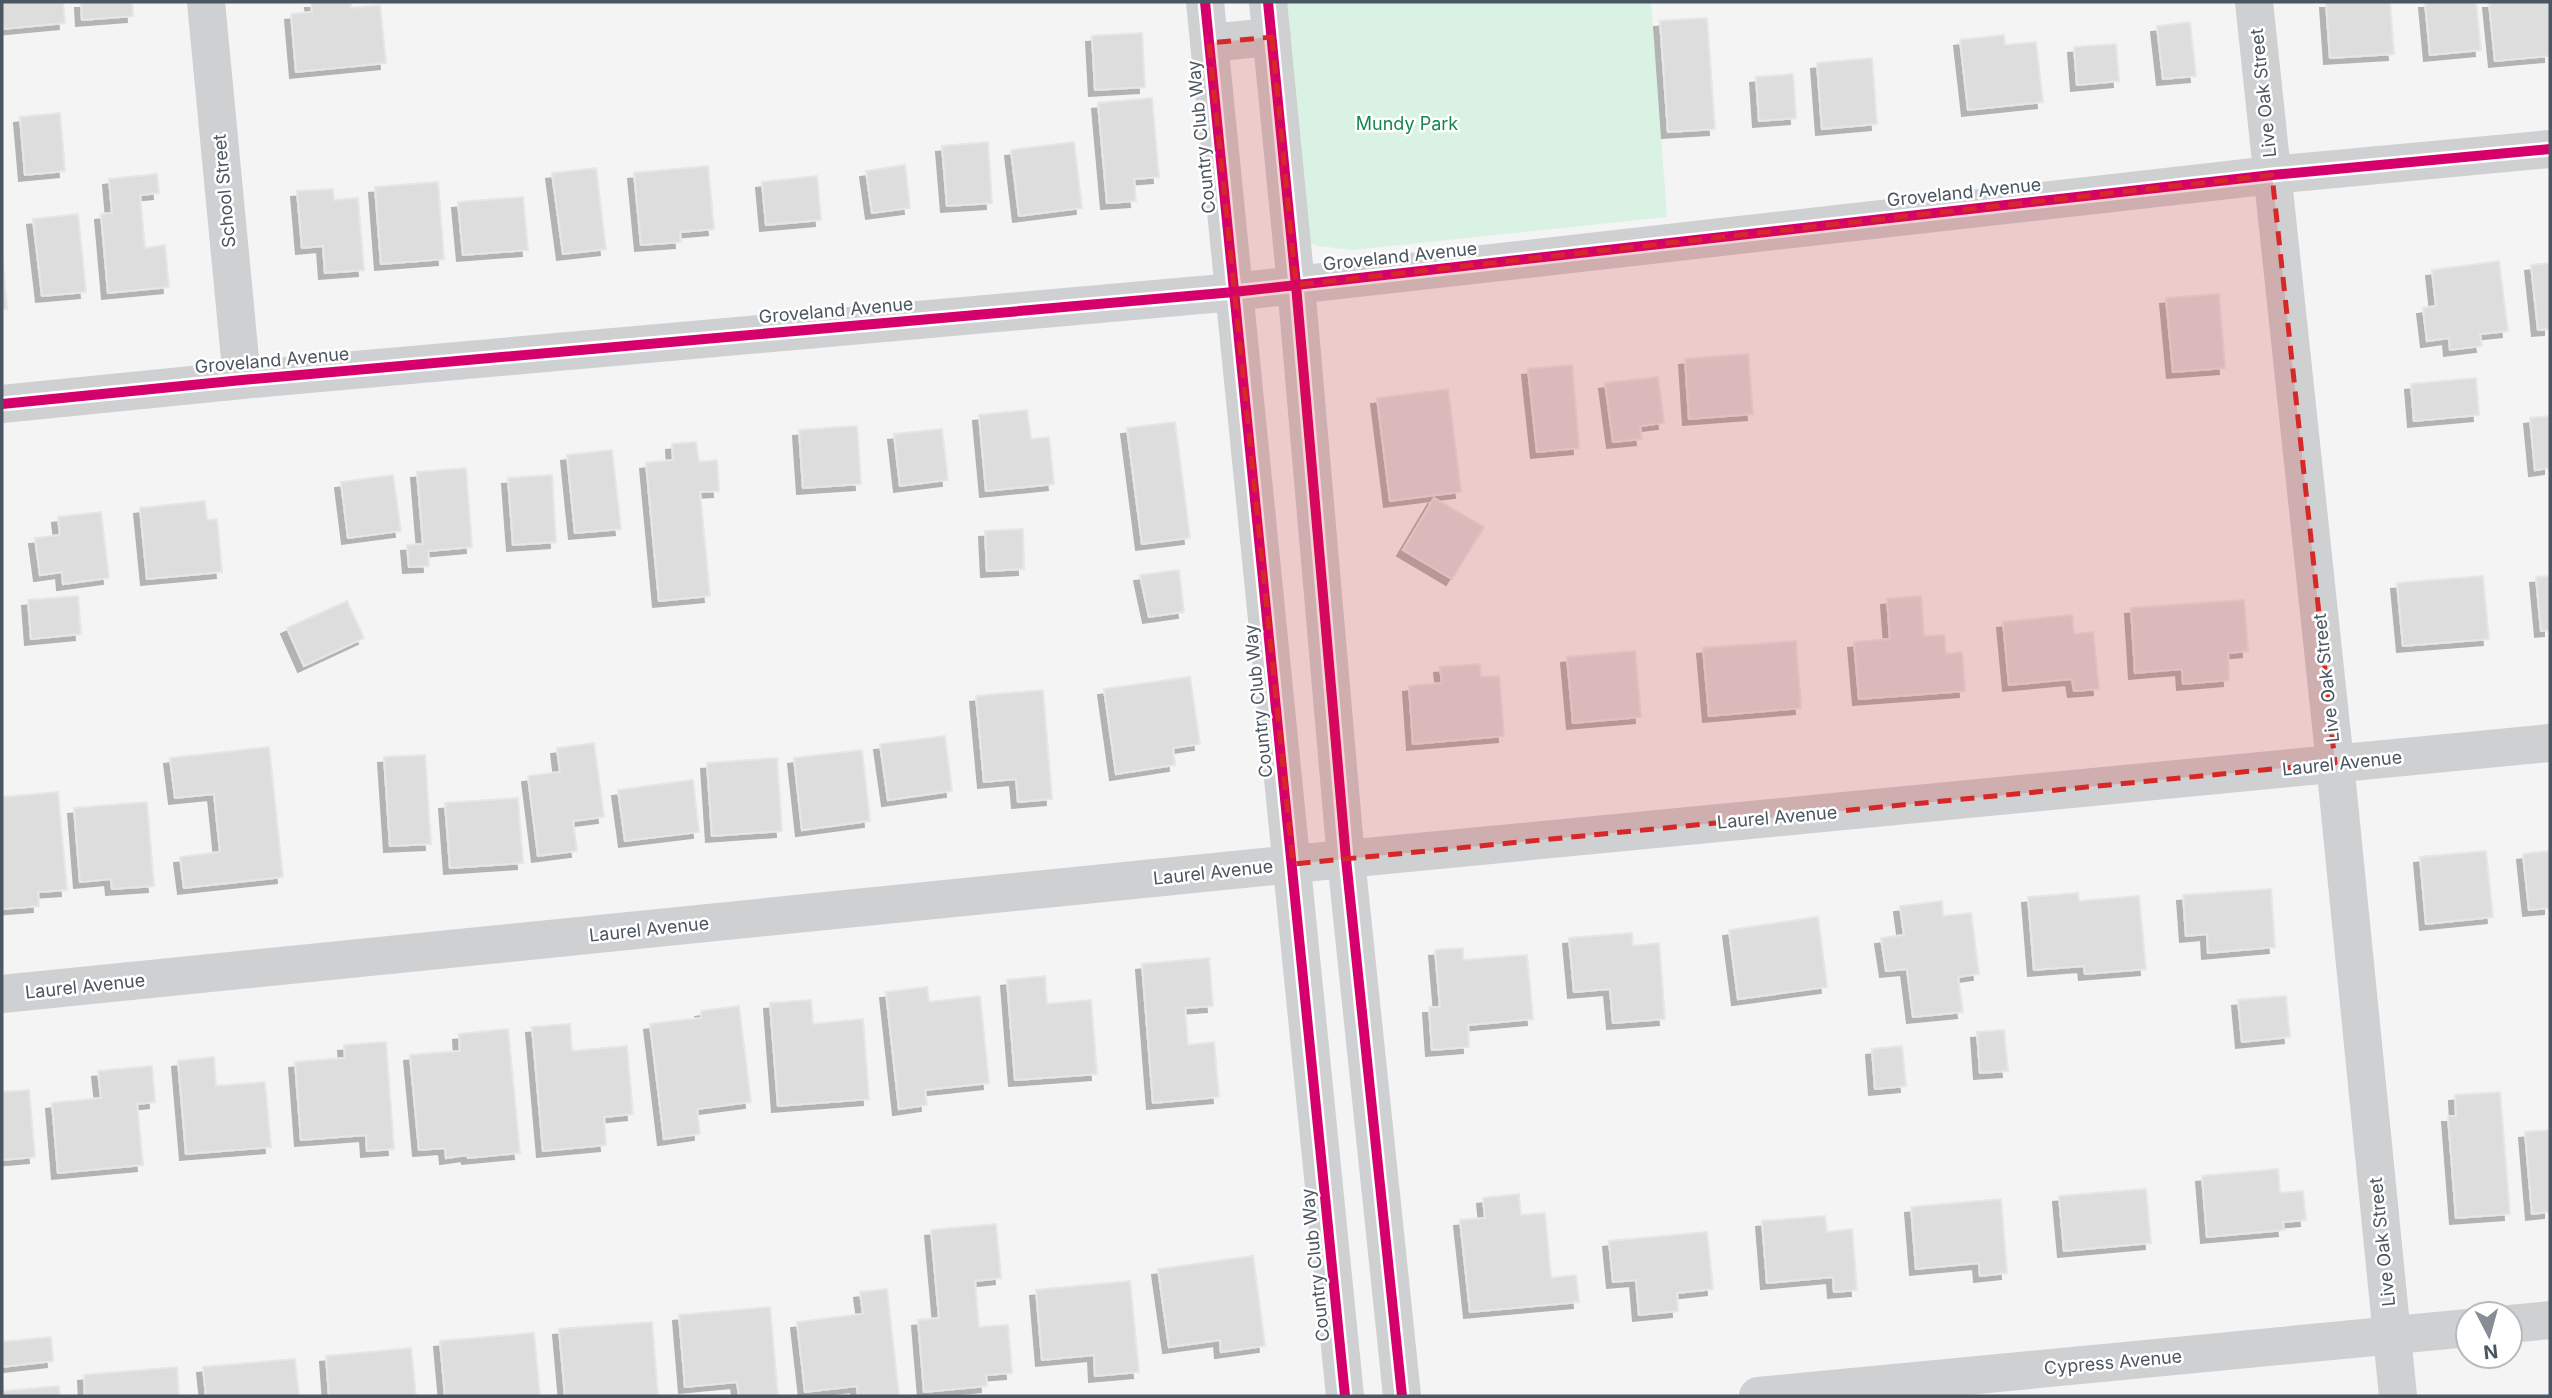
<svg xmlns="http://www.w3.org/2000/svg" width="2552" height="1398" font-family="Inter,sans-serif">
<style>
.green{fill:#d9f2e3}
.building{fill:#ddddde;stroke:#e5e6e7;stroke-width:2;filter:url(#shadow)}
.lines{fill:none;stroke-linecap:round;stroke-linejoin:round}
.minor{stroke:#ced0d2;stroke-width:38}
.cycleway-casing{stroke:#fff;stroke-width:15}
.cycleway{stroke:#d6006c;stroke-width:10}
.marked{fill:#d62828;fill-opacity:0.2;stroke:#d62828;stroke-width:5;stroke-dasharray:14 9;stroke-linejoin:round}
.labels{text-anchor:middle;dominant-baseline:central;stroke-width:5;stroke-linejoin:round;paint-order:stroke}
.street-label{font-size:18px;fill:#4a5661;stroke:#fff}
.park-label{font-size:18px;fill:#17864f;stroke:#fff}
</style>
<defs>
<filter id="shadow"><feDropShadow dx="-6" dy="6" stdDeviation="0" flood-color="#0004"/></filter>
</defs>
<rect width="100%" height="100%" fill="#f4f4f4"/>
<path class="green" d="M 1266,2 L 1651,2 L 1667,217 L 1352,250 L 1318,246 L 1291,235 Z"/>
<path class="building" d="M 2,2 L 63,2 L 65,23 L 3,29 Z
M 81,2 L 132,2 L 133,16 L 82,20 Z
M 311,2 L 351,2 L 351,8 L 380,5 L 386,63 L 296,72 L 291,14 L 312,12 Z
M 2326,2 L 2390,2 L 2394,54 L 2330,58 Z
M 2425,2 L 2476,2 L 2481,50 L 2430,55 Z
M 2489,2 L 2550,2 L 2550,56 L 2495,61 Z
M 1707,18 L 1715,129 L 1668,132 L 1660,21 Z
M 2190,22 L 2196,76 L 2163,79 L 2157,26 Z
M 1142,33 L 1145,87 L 1095,90 L 1092,36 Z
M 2004,35 L 2005,45 L 2036,42 L 2043,102 L 1968,110 L 1960,40 Z
M 2116,44 L 2119,81 L 2077,85 L 2074,47 Z
M 1872,58 L 1877,124 L 1822,129 L 1817,63 Z
M 1793,74 L 1796,118 L 1759,121 L 1756,77 Z
M 1152,98 L 1159,177 L 1134,179 L 1136,201 L 1107,203 L 1098,103 Z
M 60,113 L 65,171 L 25,175 L 20,117 Z
M 988,142 L 992,203 L 947,206 L 942,146 Z
M 1074,142 L 1082,208 L 1019,216 L 1011,150 Z
M 905,165 L 910,208 L 872,213 L 866,171 Z
M 708,166 L 714,229 L 680,232 L 681,242 L 641,245 L 634,173 Z
M 596,168 L 606,249 L 563,254 L 552,173 Z
M 157,174 L 159,193 L 140,195 L 145,248 L 165,245 L 169,287 L 108,293 L 101,214 L 112,213 L 109,179 Z
M 817,176 L 821,220 L 766,225 L 762,182 Z
M 438,182 L 444,259 L 381,264 L 375,187 Z
M 333,189 L 334,200 L 358,198 L 364,270 L 325,273 L 323,246 L 302,248 L 297,191 Z
M 523,197 L 528,250 L 463,255 L 458,202 Z
M 78,214 L 86,292 L 42,296 L 33,219 Z
M 2,254 L 7,309 L 2,309 Z
M 2499,261 L 2508,331 L 2480,334 L 2482,346 L 2450,350 L 2449,338 L 2427,341 L 2423,308 L 2436,306 L 2432,270 Z
M 2550,263 L 2550,329 L 2538,330 L 2531,265 Z
M 2219,294 L 2225,368 L 2173,372 L 2166,298 Z
M 1748,354 L 1753,414 L 1689,419 L 1685,359 Z
M 1572,365 L 1579,448 L 1537,452 L 1528,369 Z
M 1658,377 L 1664,423 L 1640,426 L 1642,439 L 1613,442 L 1605,383 Z
M 2476,378 L 2479,415 L 2414,421 L 2411,384 Z
M 1448,389 L 1461,492 L 1390,501 L 1377,398 Z
M 1027,410 L 1031,439 L 1049,437 L 1054,484 L 986,491 L 979,415 Z
M 2550,416 L 2550,468 L 2535,470 L 2530,418 Z
M 1175,422 L 1190,538 L 1142,544 L 1127,428 Z
M 857,426 L 861,484 L 803,488 L 799,430 Z
M 942,429 L 948,480 L 900,486 L 894,434 Z
M 696,442 L 699,462 L 717,460 L 719,491 L 700,492 L 710,596 L 659,601 L 646,463 L 673,460 L 672,444 Z
M 612,450 L 621,529 L 575,533 L 567,455 Z
M 466,468 L 472,547 L 428,551 L 429,566 L 409,567 L 407,545 L 423,544 L 417,472 Z
M 393,475 L 401,531 L 348,538 L 341,482 Z
M 552,475 L 556,542 L 513,545 L 508,478 Z
M 1434,498 L 1484,527 L 1452,579 L 1403,550 Z
M 205,501 L 207,520 L 217,519 L 222,572 L 147,579 L 140,508 Z
M 101,512 L 109,578 L 63,584 L 62,572 L 40,575 L 35,538 L 60,535 L 58,517 Z
M 1023,529 L 1024,569 L 987,571 L 985,531 Z
M 1179,570 L 1184,612 L 1149,617 L 1140,575 Z
M 2483,576 L 2489,639 L 2403,646 L 2397,583 Z
M 2550,576 L 2550,630 L 2541,631 L 2536,577 Z
M 78,596 L 81,634 L 31,639 L 28,600 Z
M 1921,596 L 1924,636 L 1944,635 L 1946,654 L 1962,652 L 1965,691 L 1859,699 L 1854,642 L 1890,639 L 1887,599 Z
M 2244,600 L 2248,651 L 2228,653 L 2229,680 L 2183,684 L 2182,669 L 2135,673 L 2131,608 Z
M 347,601 L 364,638 L 304,666 L 287,628 Z
M 2072,615 L 2074,634 L 2093,632 L 2099,689 L 2074,691 L 2072,679 L 2009,685 L 2003,622 Z
M 1796,641 L 1801,708 L 1709,716 L 1703,648 Z
M 1635,651 L 1641,717 L 1573,723 L 1567,657 Z
M 1480,664 L 1481,677 L 1499,676 L 1504,736 L 1413,744 L 1409,686 L 1442,683 L 1440,667 Z
M 1190,677 L 1200,744 L 1173,748 L 1175,765 L 1116,774 L 1104,689 Z
M 1043,690 L 1052,799 L 1018,802 L 1016,779 L 984,782 L 976,696 Z
M 945,736 L 952,791 L 888,800 L 880,744 Z
M 594,743 L 604,817 L 573,821 L 577,851 L 538,856 L 528,776 L 560,772 L 557,748 Z
M 269,747 L 283,877 L 184,888 L 180,857 L 220,852 L 214,794 L 175,798 L 170,758 Z
M 862,750 L 870,821 L 802,830 L 794,758 Z
M 425,755 L 431,844 L 390,846 L 384,757 Z
M 777,758 L 782,831 L 712,836 L 707,763 Z
M 693,780 L 699,832 L 625,841 L 618,790 Z
M 58,792 L 67,890 L 38,892 L 39,906 L 2,909 L 2,797 Z
M 518,798 L 523,863 L 450,868 L 445,803 Z
M 147,802 L 154,886 L 112,889 L 111,879 L 80,882 L 74,808 Z
M 2486,851 L 2493,917 L 2426,924 L 2420,857 Z
M 2550,851 L 2550,908 L 2529,910 L 2523,854 Z
M 2271,889 L 2275,947 L 2208,953 L 2207,934 L 2186,936 L 2183,895 Z
M 2078,893 L 2079,901 L 2139,896 L 2146,969 L 2085,974 L 2084,966 L 2034,970 L 2028,897 Z
M 1942,901 L 1943,916 L 1971,913 L 1979,974 L 1958,977 L 1963,1012 L 1913,1017 L 1907,969 L 1886,971 L 1881,938 L 1904,935 L 1900,906 Z
M 1818,917 L 1827,987 L 1738,999 L 1729,930 Z
M 1632,933 L 1633,946 L 1659,943 L 1665,1019 L 1613,1023 L 1610,989 L 1574,992 L 1569,938 Z
M 1463,948 L 1463,960 L 1527,955 L 1533,1019 L 1468,1025 L 1469,1047 L 1432,1050 L 1429,1007 L 1440,1007 L 1435,950 Z
M 1209,958 L 1213,1006 L 1185,1008 L 1188,1045 L 1214,1042 L 1219,1097 L 1153,1103 L 1142,964 Z
M 1045,976 L 1047,1004 L 1091,1000 L 1097,1074 L 1015,1080 L 1007,980 Z
M 927,987 L 929,1002 L 980,996 L 989,1083 L 925,1090 L 927,1105 L 899,1109 L 886,992 Z
M 2286,996 L 2290,1037 L 2242,1042 L 2238,1000 Z
M 811,1000 L 813,1024 L 863,1019 L 869,1099 L 778,1106 L 770,1003 Z
M 739,1006 L 751,1102 L 697,1109 L 700,1134 L 664,1139 L 650,1024 L 701,1018 L 701,1011 Z
M 570,1024 L 572,1051 L 627,1046 L 633,1114 L 604,1117 L 606,1145 L 543,1151 L 532,1027 Z
M 508,1029 L 520,1153 L 468,1158 L 467,1155 L 446,1158 L 445,1148 L 419,1150 L 410,1055 L 460,1051 L 459,1034 Z
M 2004,1030 L 2008,1071 L 1980,1073 L 1977,1032 Z
M 386,1042 L 394,1149 L 367,1151 L 366,1135 L 301,1140 L 295,1062 L 345,1058 L 344,1045 Z
M 1902,1046 L 1906,1086 L 1875,1089 L 1872,1049 Z
M 214,1057 L 216,1086 L 265,1082 L 271,1147 L 186,1154 L 178,1061 Z
M 152,1066 L 155,1102 L 137,1104 L 143,1165 L 58,1173 L 52,1103 L 101,1098 L 98,1071 Z
M 29,1090 L 35,1157 L 2,1160 L 2,1092 Z
M 2500,1092 L 2510,1214 L 2456,1218 L 2448,1116 L 2456,1116 L 2455,1095 Z
M 2550,1130 L 2550,1212 L 2532,1214 L 2525,1132 Z
M 2278,1169 L 2280,1193 L 2303,1191 L 2306,1220 L 2283,1222 L 2284,1230 L 2207,1237 L 2202,1176 Z
M 2146,1189 L 2151,1243 L 2064,1251 L 2059,1196 Z
M 1519,1194 L 1521,1215 L 1545,1213 L 1551,1278 L 1576,1275 L 1579,1302 L 1470,1312 L 1460,1220 L 1485,1218 L 1483,1198 Z
M 2001,1199 L 2007,1273 L 1980,1276 L 1979,1263 L 1916,1269 L 1911,1207 Z
M 1825,1216 L 1827,1232 L 1852,1229 L 1857,1290 L 1834,1292 L 1833,1277 L 1767,1283 L 1762,1221 Z
M 996,1224 L 1001,1278 L 975,1281 L 979,1327 L 1008,1325 L 1012,1373 L 986,1375 L 987,1386 L 924,1392 L 918,1320 L 939,1318 L 931,1230 Z
M 1707,1232 L 1713,1289 L 1677,1293 L 1678,1311 L 1639,1315 L 1636,1280 L 1613,1282 L 1609,1241 Z
M 1253,1256 L 1265,1346 L 1221,1352 L 1220,1340 L 1169,1347 L 1158,1269 Z
M 1130,1281 L 1139,1372 L 1095,1376 L 1094,1355 L 1042,1360 L 1036,1290 Z
M 887,1289 L 899,1396 L 858,1396 L 857,1386 L 805,1392 L 797,1322 L 863,1314 L 860,1292 Z
M 770,1307 L 778,1396 L 739,1396 L 737,1382 L 685,1387 L 679,1315 Z
M 652,1322 L 658,1396 L 565,1396 L 559,1329 Z
M 534,1333 L 540,1396 L 445,1396 L 440,1341 Z
M 51,1337 L 53,1361 L 2,1367 L 2,1342 Z
M 411,1348 L 416,1396 L 329,1396 L 326,1356 Z
M 295,1359 L 299,1396 L 206,1396 L 203,1367 Z
M 177,1367 L 179,1396 L 85,1396 L 84,1375 Z
M 2,1379 L 3,1391 L 59,1386 L 60,1396 L 2,1396 Z"/>
<g class="lines">
<path class="minor" d="M 206,2 L 242,380
M 1205,2 L 1345,1396
M 1268,2 L 1296,285 L 1346,859 L 1402,1396
M 2254,2 L 2335,763 L 2398,1396
M 1209,43 L 1272,37
M 2,404 L 242,380 L 1234,292 L 2272,175 L 2550,149
M 2,994 L 1293,864 L 2550,743
M 2510,1324 L 2550,1320
M 1758,1396 L 2468,1328"/>
<defs>
<path id="cycleway" d="M 1205,2 L 1345,1396
M 1268,2 L 1296,285 L 1346,859 L 1402,1396
M 2,404 L 242,380 L 1234,292 L 2272,175 L 2550,149"/>
</defs>
<use href="#cycleway" class="cycleway-casing"/>
<use href="#cycleway" class="cycleway"/>
</g>
<path class="marked" d="M 1272,37 L 1296,285 L 2272,175 L 2335,763 L 1293,864 L 1209,43 Z"/>
<g class="labels">
<g class="street-label">
<text transform="translate(2263 93) rotate(-96)">Live Oak Street</text>
<text transform="translate(1201 137) rotate(-96)">Country Club Way</text>
<text transform="translate(224 191) rotate(-95)">School Street</text>
<text transform="translate(1964 192) rotate(-6)">Groveland Avenue</text>
<text transform="translate(1400 256) rotate(-6)">Groveland Avenue</text>
<text transform="translate(836 310) rotate(-5)">Groveland Avenue</text>
<text transform="translate(272 360) rotate(-5)">Groveland Avenue</text>
<text transform="translate(2326 678) rotate(-96)">Live Oak Street</text>
<text transform="translate(1258 701) rotate(-96)">Country Club Way</text>
<text transform="translate(2342 763) rotate(-6)">Laurel Avenue</text>
<text transform="translate(1777 817) rotate(-5)">Laurel Avenue</text>
<text transform="translate(1213 872) rotate(-6)">Laurel Avenue</text>
<text transform="translate(649 929) rotate(-6)">Laurel Avenue</text>
<text transform="translate(85 986) rotate(-6)">Laurel Avenue</text>
<text transform="translate(2382 1242) rotate(-96)">Live Oak Street</text>
<text transform="translate(1315 1265) rotate(-96)">Country Club Way</text>
<text transform="translate(2113 1362) rotate(-5)">Cypress Avenue</text>
</g>
<g class="park-label">
<text x="1407" y="123">Mundy Park</text>
</g>
</g>
<rect width="2552" height="1398" fill="none" stroke="#4a5661" stroke-width="7"/>
<g transform="translate(2489 1335) rotate(174)"><circle r="33" fill="#ffffff" stroke="#b7bbc0" stroke-width="2"/>
<path d="M0-5L12 26L0 18L-12 26Z" fill="#868d94"/>
<text y="-10" font-size="19" font-weight="bold" text-anchor="middle" fill="#4a5661">N</text>
</g>
</svg>
